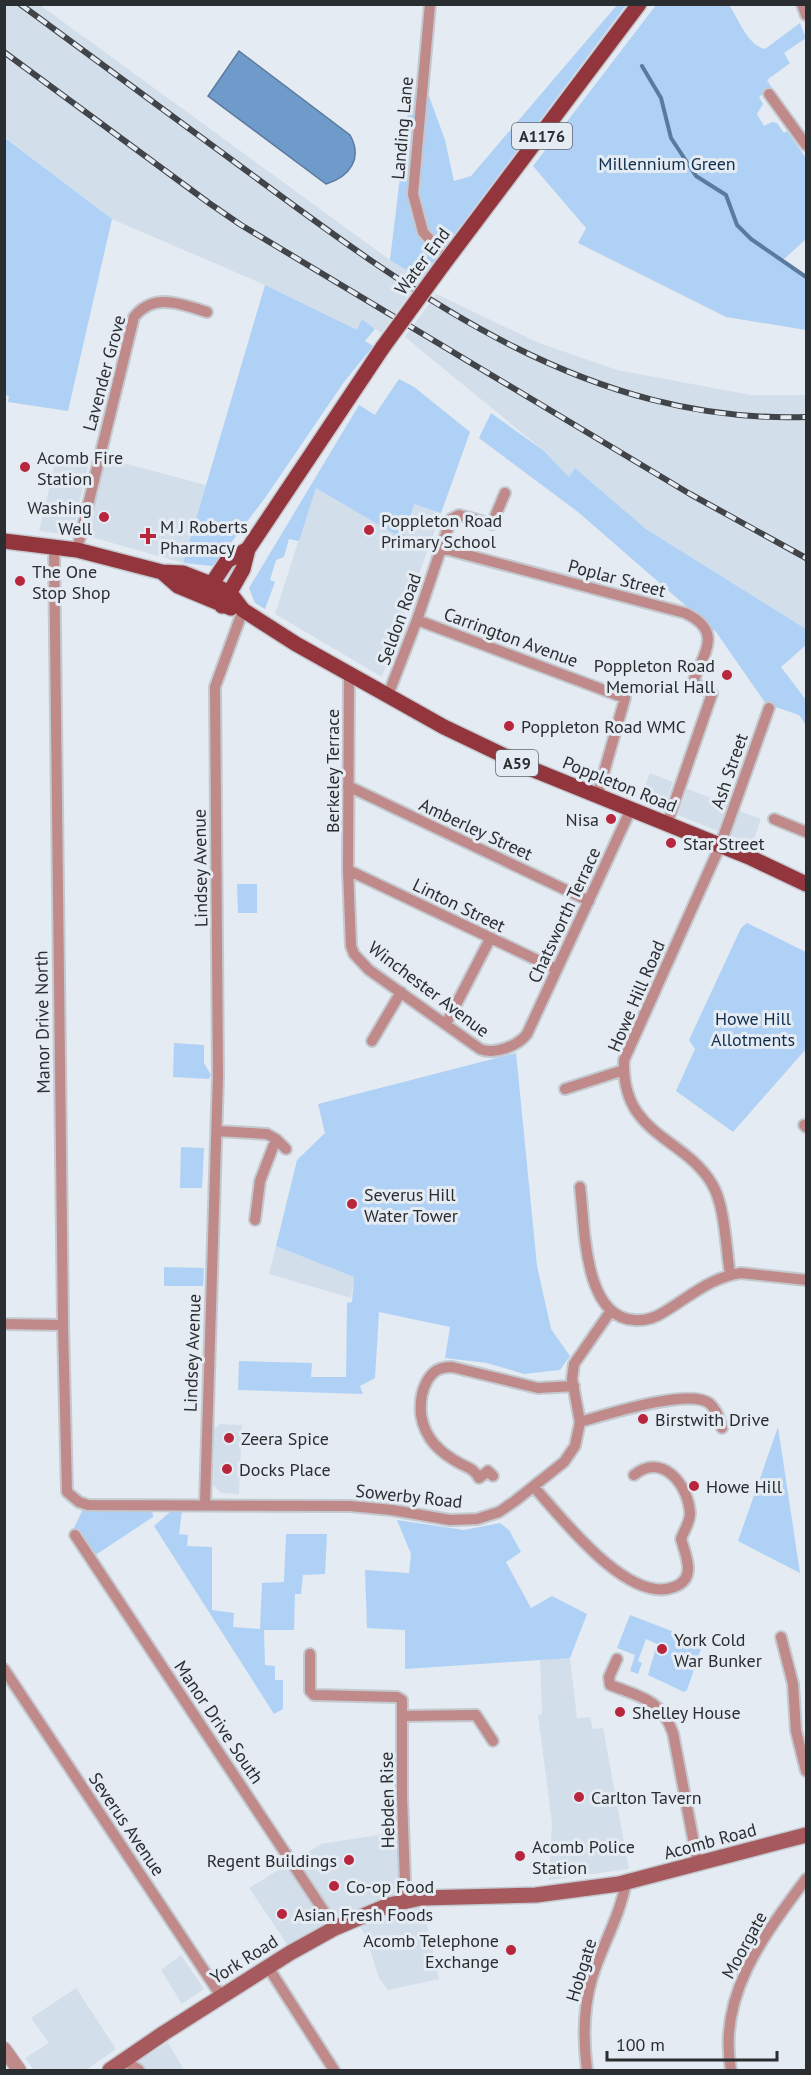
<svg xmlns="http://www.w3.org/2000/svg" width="811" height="2075" font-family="'PT Sans',sans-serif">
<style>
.built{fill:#d3deeb}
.green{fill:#b0d1f6}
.water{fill:#6f9bcb;stroke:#5b7a9d;stroke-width:1.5}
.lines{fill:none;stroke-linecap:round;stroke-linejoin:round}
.stream{stroke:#5b7a9d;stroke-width:4}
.minor-casing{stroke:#c3c9cf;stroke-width:14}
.tertiary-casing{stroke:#c3c9cf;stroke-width:16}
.secondary-casing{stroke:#c3c9cf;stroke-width:18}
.primary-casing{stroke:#c3c9cf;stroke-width:18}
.minor{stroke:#c08a8a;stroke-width:10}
.tertiary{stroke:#c08a8a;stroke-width:14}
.secondary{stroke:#a65a5d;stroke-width:15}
.primary{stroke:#92353d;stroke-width:15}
.rail-casing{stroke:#414448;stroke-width:6}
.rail{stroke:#e4ebf2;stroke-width:4;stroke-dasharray:11;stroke-linecap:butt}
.primary-bridge-casing{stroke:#c3c9cf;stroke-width:18;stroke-linecap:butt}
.primary-bridge{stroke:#92353d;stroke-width:15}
.poi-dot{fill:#b7263d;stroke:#e4ebf2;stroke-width:2}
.labels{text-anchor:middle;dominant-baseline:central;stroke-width:6;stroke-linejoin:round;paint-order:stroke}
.shield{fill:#e4ebf2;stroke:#62676b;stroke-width:1.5}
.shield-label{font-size:16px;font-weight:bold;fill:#2b2e31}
.street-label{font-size:18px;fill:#2b2e31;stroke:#e4ebf2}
.park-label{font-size:18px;fill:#0e2e4e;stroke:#e4ebf2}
.poi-label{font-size:18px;fill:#2b2e31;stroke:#e4ebf2;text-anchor:start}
</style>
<rect width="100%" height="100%" fill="#e4ebf2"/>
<path class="built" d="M 4,5 L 40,5 L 390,260 L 421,279 L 381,333 L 362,320 L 357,331 L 265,285 L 112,219 L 5,137 Z
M 436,294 L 539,343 L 617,370 L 751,395 L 806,395 L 806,629 L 646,529 L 575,468 L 569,477 L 544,451 L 405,337 Z
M 399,379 L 414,387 L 470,432 L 382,677 L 275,614 L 317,483 L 331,479 Z
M 57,455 L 89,462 L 72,535 L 39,531 Z
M 104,458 L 206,485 L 183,563 L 84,535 Z
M 650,773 L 673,782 L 664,808 L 640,800 Z
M 687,789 L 728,804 L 717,831 L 678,815 Z
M 739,811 L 761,819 L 752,845 L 730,835 Z
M 276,1246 L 354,1277 L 351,1298 L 269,1274 Z
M 220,1424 L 242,1425 L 239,1494 L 221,1493 L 213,1485 L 214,1429 Z
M 540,1657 L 570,1658 L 577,1718 L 590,1717 L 593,1729 L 603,1728 L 629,1869 L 549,1880 L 552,1823 L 538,1715 L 542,1714 Z
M 403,1831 L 408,1899 L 421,1898 L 439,1979 L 388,1990 L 379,1978 L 366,1937 L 355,1919 L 290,1953 L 283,1938 L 249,1888 L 321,1844 Z
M 181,1955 L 204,1989 L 182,2004 L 161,1970 Z
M 76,1988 L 116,2049 L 86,2070 L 34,2070 L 25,2058 L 49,2043 L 31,2018 Z
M 168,2043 L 184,2070 L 124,2070 L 134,2063 Z"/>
<path class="green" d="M 617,5 L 626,5 L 421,279 L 390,260 L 410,94 L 429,96 L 445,140 L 454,181 L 471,176 Z
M 656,5 L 729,5 C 739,19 747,45 765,49 L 800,23 L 806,38 L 784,53 L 790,63 L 767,80 L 772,88 L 759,97 L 763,104 L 757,114 L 764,126 L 772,122 L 777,123 L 784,133 L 787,131 L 806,158 L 806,239 L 783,260 L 806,276 L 806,330 L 726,317 L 578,243 L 586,228 L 533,166 Z
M 4,137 L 112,219 L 68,411 L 8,402 L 9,396 L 5,395 Z
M 265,285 L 357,330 L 362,319 L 375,329 L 365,341 L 373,346 L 344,382 L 265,498 L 218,560 L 212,566 L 183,563 Z
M 399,379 L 414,387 L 470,432 L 441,513 L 414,504 L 403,539 L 316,488 L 299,541 L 289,539 L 284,557 L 276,560 L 270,580 L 275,582 L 265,609 L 255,603 L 249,588 L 359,405 L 375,415 Z
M 491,413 L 544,451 L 569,477 L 575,468 L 646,529 L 806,629 L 806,645 L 781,667 L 806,700 L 806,725 L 799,715 L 766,704 L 716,632 L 578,512 L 479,438 Z
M 237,884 L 257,884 L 257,913 L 238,913 Z
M 747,923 L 806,952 L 806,1049 L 733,1132 L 676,1091 L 695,1049 L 689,1040 L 741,928 Z
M 174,1043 L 204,1045 L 204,1063 L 211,1075 L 209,1079 L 173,1077 Z
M 516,1053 L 537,1266 L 551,1329 L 570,1356 L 560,1370 L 524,1374 L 487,1363 L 445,1358 L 450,1327 L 379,1312 L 375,1378 L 360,1386 L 363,1394 L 238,1390 L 239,1361 L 312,1363 L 311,1377 L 346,1377 L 347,1303 L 352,1302 L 354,1277 L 276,1246 L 297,1160 L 325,1133 L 318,1104 Z
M 181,1147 L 204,1148 L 202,1188 L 180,1188 Z
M 164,1267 L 204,1268 L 203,1286 L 164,1286 Z
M 778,1427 L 800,1573 L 738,1541 Z
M 83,1509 L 150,1510 L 153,1514 L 153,1517 L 94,1556 L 74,1528 Z
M 182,1511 L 179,1534 L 188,1535 L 187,1546 L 212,1547 L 212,1610 L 234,1613 L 233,1627 L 260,1629 L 262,1583 L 284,1582 L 286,1534 L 327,1534 L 325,1574 L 303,1575 L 301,1594 L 295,1594 L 294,1630 L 264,1630 L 265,1665 L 275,1666 L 275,1680 L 283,1680 L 283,1709 L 274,1714 L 154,1526 L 170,1512 Z
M 397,1520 L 464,1530 L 500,1523 L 509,1530 L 521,1552 L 506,1562 L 531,1608 L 552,1596 L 587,1614 L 570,1658 L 405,1669 L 405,1630 L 367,1628 L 365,1570 L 409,1573 L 411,1554 Z
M 630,1615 L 703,1643 L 687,1690 L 684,1692 L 648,1675 L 657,1644 L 646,1639 L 638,1661 L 642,1663 L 638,1674 L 630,1671 L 635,1655 L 617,1648 Z"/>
<path class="water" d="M 239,51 L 350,135 C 363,158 350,177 326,184 L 208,96 Z"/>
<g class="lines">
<path class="stream" d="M 642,66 L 661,98 L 671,138 L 696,176 L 726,195 L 737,225 L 751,239 L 806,277"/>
<defs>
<path id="minor" d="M 430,4 L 413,194 L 423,232 L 438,249
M 802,4 L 806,15
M 769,94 L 806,145
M 54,546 L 63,1325 L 67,1492 L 79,1502 L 88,1505 L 350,1506 L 392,1510 L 450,1520 L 477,1519 L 499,1512 L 515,1501 L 564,1462 L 575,1446 L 580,1422 L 572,1379 L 574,1364 L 610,1312
M 441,548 L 685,613 C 723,631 705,651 693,682 L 712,694 L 667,824
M 77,550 L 134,317 C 154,292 181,304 207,312
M 417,620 L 625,698 L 597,797
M 349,673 L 348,870 L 351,946 L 354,954 L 369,970 L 480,1049 C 494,1055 518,1046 527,1034 L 631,809
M 388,695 L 417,620 L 451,519 L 459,515 L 492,524 L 505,493
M 348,786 L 589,901
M 774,819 L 806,832
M 348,870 L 556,969
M 446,1024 L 490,939
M 372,1041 L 401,992
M 565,1089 L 624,1070
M 804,1125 L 806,1127
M 217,1131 L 267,1134 L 276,1139 L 260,1181 L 255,1220
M 276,1139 L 286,1149
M 580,1187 C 585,1226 583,1317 634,1320 C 645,1321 655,1318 664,1312 C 689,1297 711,1277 741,1273 L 806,1280
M 730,1274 C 726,1249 725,1205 712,1184 C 684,1136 621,1136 624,1060 L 720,846 L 769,708
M 4,1324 L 63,1325
M 580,1422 C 605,1415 688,1388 709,1403 C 717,1409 720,1420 722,1428
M 493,1476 L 488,1471 L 479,1478 C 474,1469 469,1468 461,1464 C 440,1453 425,1439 421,1415 C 420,1404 421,1393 426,1383 C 432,1371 439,1367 452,1367 L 538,1388 L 574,1386
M 534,1487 C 561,1517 628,1605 674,1587 C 697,1579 686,1556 681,1539 C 684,1530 690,1523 690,1513 C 688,1484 662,1452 634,1475
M 205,1504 L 218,1076 L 215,687 L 243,610
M 75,1535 L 335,1928
M 781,1637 L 793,1684 L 796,1731 L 806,1771
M 310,1654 L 310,1691 L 314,1695 L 397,1697 L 402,1700 L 402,1797 L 405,1881 L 408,1899
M 617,1659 L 609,1677 L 610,1685 C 641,1697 661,1699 673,1733 L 698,1865
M 4,1669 L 221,1996
M 403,1716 L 476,1715 L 493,1741
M 268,1967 L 334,2070
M 125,2061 L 139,2070
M 587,2070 C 583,2039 583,2009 592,1978 C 602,1946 620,1916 626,1882
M 731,2070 C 717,1996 764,1935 806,1879"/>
<path id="tertiary" d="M 4,2049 L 19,2070"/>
<path id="secondary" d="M 110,2070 L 164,2033 L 290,1953 L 335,1928 L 389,1905 L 421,1898 L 536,1895 L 619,1884 L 806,1835"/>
<path id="primary" d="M 442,266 L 639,4
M 4,541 L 77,550 L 162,572 L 183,573 L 211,584 L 230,593 L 243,610 L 296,644 L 444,727 L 534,770 L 749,857 L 806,884
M 162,572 L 178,586 L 231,608
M 207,591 L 227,561 L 248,549
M 222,606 L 243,569 L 248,549 L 383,347"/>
</defs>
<use href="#minor" class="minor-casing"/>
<use href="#tertiary" class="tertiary-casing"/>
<use href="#secondary" class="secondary-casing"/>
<use href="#primary" class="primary-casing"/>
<use href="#minor" class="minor"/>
<use href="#tertiary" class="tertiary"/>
<use href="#secondary" class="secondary"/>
<use href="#primary" class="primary"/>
<defs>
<path id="rail" d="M 20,4 C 100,63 179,121 259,180 C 423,301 591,424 806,417
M 4,52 L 209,203 L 241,225 L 690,494 L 806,558"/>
</defs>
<use href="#rail" class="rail-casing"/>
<use href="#rail" class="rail"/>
<defs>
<path id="primary-bridge" d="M 383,347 L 442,266"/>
</defs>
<use href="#primary-bridge" class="primary-bridge-casing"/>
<use href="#primary-bridge" class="primary-bridge"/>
</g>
<g class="poi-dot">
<circle cx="25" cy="467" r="6"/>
<circle cx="104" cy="517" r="6"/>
<circle cx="369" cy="530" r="6"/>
<path d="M145 527h6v6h6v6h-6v6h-6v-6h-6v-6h6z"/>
<circle cx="20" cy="581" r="6"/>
<circle cx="727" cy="675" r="6"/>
<circle cx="509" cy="726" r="6"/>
<circle cx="611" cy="819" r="6"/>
<circle cx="671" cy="843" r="6"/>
<circle cx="352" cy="1204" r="6"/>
<circle cx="643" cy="1419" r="6"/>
<circle cx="229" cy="1438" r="6"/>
<circle cx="227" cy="1469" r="6"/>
<circle cx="694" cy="1486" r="6"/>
<circle cx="662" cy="1649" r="6"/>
<circle cx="620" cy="1712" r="6"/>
<circle cx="579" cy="1797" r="6"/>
<circle cx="520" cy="1856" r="6"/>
<circle cx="349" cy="1860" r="6"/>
<circle cx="334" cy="1886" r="6"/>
<circle cx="282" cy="1914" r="6"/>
<circle cx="511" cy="1950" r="6"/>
</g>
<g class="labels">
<g class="shield">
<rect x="512" y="123" width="60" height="26" rx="4.5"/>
<rect x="496" y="750" width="42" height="26" rx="4.5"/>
</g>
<g class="shield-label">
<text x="542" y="136">A1176</text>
<text x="517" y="763">A59</text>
</g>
<g class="street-label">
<text transform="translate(402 128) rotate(-85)">Landing Lane</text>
<text transform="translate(422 261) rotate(-53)">Water End</text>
<text transform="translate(104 373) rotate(-75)">Lavender Grove</text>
<text transform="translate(617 578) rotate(15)">Poplar Street</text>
<text transform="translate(399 619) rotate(-70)">Seldon Road</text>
<text transform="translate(511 637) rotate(20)">Carrington Avenue</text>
<text transform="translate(332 771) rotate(-90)">Berkeley Terrace</text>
<text transform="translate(729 771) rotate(-71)">Ash Street</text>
<text transform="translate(620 784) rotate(22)">Poppleton Road</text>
<text transform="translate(476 829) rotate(25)">Amberley Street</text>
<text transform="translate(200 868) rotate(-91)">Lindsey Avenue</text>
<text transform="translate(459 905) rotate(26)">Linton Street</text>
<text transform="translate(564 915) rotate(-65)">Chatsworth Terrace</text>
<text transform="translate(429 989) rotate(37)">Winchester Avenue</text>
<text transform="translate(636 996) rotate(-67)">Howe Hill Road</text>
<text transform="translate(42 1022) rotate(-91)">Manor Drive North</text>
<text transform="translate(192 1353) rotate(-88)">Lindsey Avenue</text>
<text transform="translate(409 1496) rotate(6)">Sowerby Road</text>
<text transform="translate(219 1722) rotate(56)">Manor Drive South</text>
<text transform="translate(387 1800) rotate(-91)">Hebden Rise</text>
<text transform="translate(127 1824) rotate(56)">Severus Avenue</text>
<text transform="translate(710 1841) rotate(-15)">Acomb Road</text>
<text transform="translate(744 1945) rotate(-61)">Moorgate</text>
<text transform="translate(244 1959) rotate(-32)">York Road</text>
<text transform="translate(581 1970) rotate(-73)">Hobgate</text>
</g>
<g class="park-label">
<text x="667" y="163">Millennium Green</text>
<text x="753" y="1018">Howe Hill<tspan x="753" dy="21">Allotments</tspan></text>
</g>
<g class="poi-label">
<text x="37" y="457">Acomb Fire<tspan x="37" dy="21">Station</tspan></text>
<text x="92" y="507" text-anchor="end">Washing<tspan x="92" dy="21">Well</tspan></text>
<text x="381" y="520">Poppleton Road<tspan x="381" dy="21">Primary School</tspan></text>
<text x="160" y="526">M J Roberts<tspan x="160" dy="21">Pharmacy</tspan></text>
<text x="32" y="571">The One<tspan x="32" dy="21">Stop Shop</tspan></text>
<text x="715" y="665" text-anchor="end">Poppleton Road<tspan x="715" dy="21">Memorial Hall</tspan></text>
<text x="521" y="726">Poppleton Road WMC</text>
<text x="599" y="819" text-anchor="end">Nisa</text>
<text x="683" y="843">Star Street</text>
<text x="364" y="1194">Severus Hill<tspan x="364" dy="21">Water Tower</tspan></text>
<text x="655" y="1419">Birstwith Drive</text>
<text x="241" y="1438">Zeera Spice</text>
<text x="239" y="1469">Docks Place</text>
<text x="706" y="1486">Howe Hill</text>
<text x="674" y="1639">York Cold<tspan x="674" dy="21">War Bunker</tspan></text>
<text x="632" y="1712">Shelley House</text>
<text x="591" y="1797">Carlton Tavern</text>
<text x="532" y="1846">Acomb Police<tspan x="532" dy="21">Station</tspan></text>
<text x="337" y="1860" text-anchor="end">Regent Buildings</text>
<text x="346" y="1886">Co-op Food</text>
<text x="294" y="1914">Asian Fresh Foods</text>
<text x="499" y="1940" text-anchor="end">Acomb Telephone<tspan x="499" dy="21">Exchange</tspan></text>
</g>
</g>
<rect width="811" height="2075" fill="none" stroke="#2b2e31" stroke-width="12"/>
<path d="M607 2051v9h170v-9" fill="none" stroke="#2b2e31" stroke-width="3"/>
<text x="616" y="2051" font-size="18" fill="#2b2e31" stroke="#e4ebf2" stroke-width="4.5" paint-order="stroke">100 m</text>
</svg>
